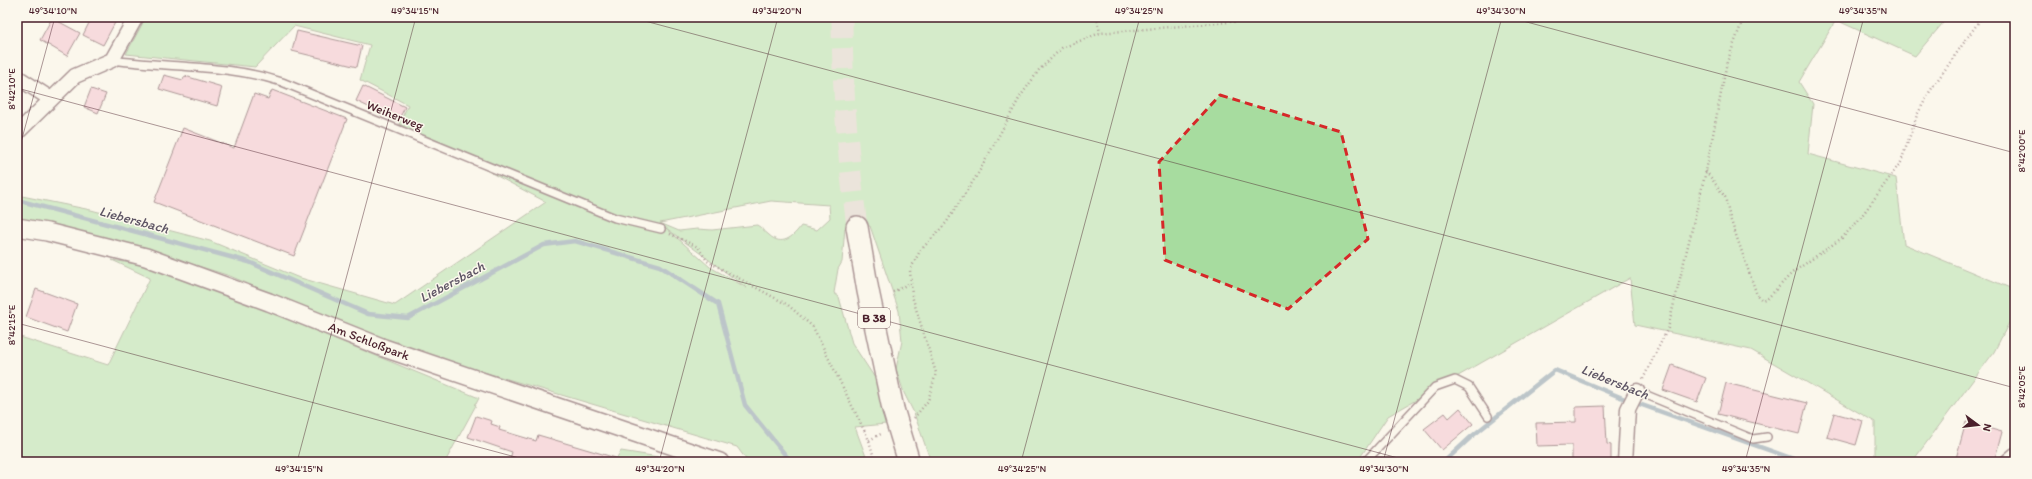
<svg xmlns="http://www.w3.org/2000/svg" width="2032" height="479" font-family="Itim,sans-serif">
<style>
.green{fill:#a7dc9f;stroke:#787e65;fill-rule:evenodd}
.lines{fill:none;stroke-linecap:round;stroke-linejoin:round}
.stream{stroke:#6f889d;stroke-width:4.5}
.building{fill:#f2b9ca;stroke:#4a1f2b}
.primary-tunnel{stroke:#d8ccc5;stroke-width:21;stroke-dasharray:21 10;stroke-linecap:butt}
.service-casing{stroke:#4a1f2b;stroke-width:10}
.minor-casing{stroke:#4a1f2b;stroke-width:17}
.tertiary-casing{stroke:#4a1f2b;stroke-width:20}
.primary-casing{stroke:#4a1f2b;stroke-width:24}
.path{stroke:#4a1f2b;stroke-width:2.5;stroke-dasharray:1 3;stroke-linecap:butt}
.service{stroke:#fbf7ec;stroke-width:7}
.minor{stroke:#fbf7ec;stroke-width:14}
.tertiary{stroke:#fbf7ec;stroke-width:17}
.primary{stroke:#fbf7ec;stroke-width:21}
.primary-bridge-casing{stroke:#4a1f2b;stroke-width:24;stroke-linecap:butt}
.primary-bridge{stroke:#fbf7ec;stroke-width:21}
.marked{fill:none;stroke:#d62828;stroke-width:3;stroke-dasharray:8 5;stroke-linejoin:round}
.ticks{fill:none;stroke:#4a1f2b;stroke-width:1;stroke-opacity:0.45}
.labels{text-anchor:middle;dominant-baseline:central;stroke-width:3;stroke-linejoin:round;paint-order:stroke}
.shield{fill:#fbf7ec;stroke:#7f6065;stroke-width:1}
.shield-label{font-size:12px;font-weight:bold;fill:#4a1f2b}
.street-label{font-size:13px;fill:#4a1f2b;stroke:#fbf7ec}
.water-label{font-size:14px;font-style:italic;fill:#5d5464;stroke:#fbf7ec}
.neatline{fill:none;stroke:#4a1f2b;stroke-width:1.5}
.ticks-label{font-size:10px;text-anchor:middle;fill:#4a1f2b}
</style>
<rect width="100%" height="100%" fill="#fbf7ec"/>
<filter id="ink" filterUnits="userSpaceOnUse"><feTurbulence type="fractalNoise" baseFrequency=".025" numOctaves="2"/><feDisplacementMap in="SourceGraphic" scale="8" xChannelSelector="R" yChannelSelector="G"/><feConvolveMatrix kernelMatrix="1 2 1 2 8 2 1 2 1" color-interpolation-filters="sRGB"/></filter>
<g filter="url(#ink)">
<path class="green" d="M 146,17 L 1948,17 L 1915,56 L 1836,20 L 1799,82 L 1813,104 L 1808,154 L 1896,178 L 1904,244 L 2015,290 L 2015,311 L 1994,352 L 1912,462 L 1889,462 L 1875,459 L 1875,422 L 1751,350 L 1635,325 L 1630,278 L 1388,416 L 1357,462 L 931,462 L 914,413 L 904,393 L 896,369 L 902,341 L 899,311 L 870,226 L 845,228 L 842,262 L 838,269 L 834,293 L 839,297 L 852,343 L 875,378 L 886,424 L 855,427 L 868,462 L 748,462 L 737,447 L 406,349 L 327,318 L 230,276 L 141,248 L 17,222 L 17,195 L 91,210 L 210,241 L 297,277 L 395,305 L 546,202 L 399,124 L 408,105 L 360,80 L 370,45 L 294,26 L 255,67 L 126,54 ZM 771,201 L 829,205 L 830,218 L 817,230 L 801,226 C 793,237 782,247 769,235 C 764,231 762,228 757,225 L 712,230 L 697,229 L 679,231 L 660,223 ZM 666,228 L 747,288 L 710,267 Z
M 112,260 L 154,267 L 255,306 L 479,398 L 476,404 L 474,404 L 476,405 L 445,462 L 17,462 L 17,336 L 108,365 L 150,278 Z
M 621,451 L 690,462 L 614,462 Z"/>
<g class="lines">
<path class="stream" d="M 17,200 L 249,262 L 368,314 L 408,318 L 544,245 L 575,241 L 660,266 L 718,304 L 745,405 L 791,462
M 1444,462 L 1471,437 L 1555,370 L 1625,399 L 1802,462"/>
</g>
<path class="building" d="M 92,17 L 118,17 L 103,45 L 83,35 Z
M 52,18 L 80,33 L 67,56 L 40,40 Z
M 297,31 L 362,46 L 357,67 L 292,51 Z
M 164,75 L 183,80 L 185,76 L 222,87 L 217,106 L 159,89 Z
M 363,86 L 405,107 L 398,121 L 356,101 Z
M 91,89 L 106,94 L 98,113 L 84,107 Z
M 272,90 L 347,119 L 294,256 L 154,202 L 183,128 L 234,148 L 254,94 L 268,99 Z
M 36,289 L 77,304 L 67,332 L 26,317 Z
M 1672,365 L 1706,378 L 1697,402 L 1663,390 Z
M 1726,383 L 1807,403 L 1799,434 L 1718,414 Z
M 1605,406 L 1607,444 L 1611,445 L 1611,462 L 1572,462 L 1572,445 L 1537,446 L 1536,423 L 1576,422 L 1576,407 Z
M 1460,408 L 1473,424 L 1442,450 L 1424,429 L 1445,413 L 1449,418 Z
M 1834,413 L 1863,421 L 1856,445 L 1827,437 Z
M 476,416 L 492,421 L 491,424 L 500,427 L 499,430 L 536,441 L 538,435 L 616,458 L 616,462 L 549,462 L 531,457 L 529,462 L 509,462 L 512,452 L 468,437 Z
M 1966,422 L 2002,432 L 1994,462 L 1955,462 Z"/>
<g class="lines">
<path class="primary-tunnel" d="M 842,17 C 842,89 848,155 857,227"/>
<defs>
<path id="service" d="M 112,60 C 169,68 227,64 282,82 L 615,218 L 661,229
M 1637,391 L 1753,439 L 1767,437
M 1365,462 L 1435,387 L 1455,380 L 1469,387 L 1488,416"/>
<path id="minor" d="M 17,77 L 51,99
M 17,133 L 75,76 L 112,60 L 136,17
M 1625,462 L 1628,409 L 1637,391
M 2007,462 L 2015,455"/>
<path id="tertiary" d="M 17,227 L 47,232 L 146,257 L 269,302 L 384,348 L 720,462"/>
<path id="primary" d="M 857,227 L 868,291 L 893,409"/>
</defs>
<use href="#service" class="service-casing"/>
<use href="#minor" class="minor-casing"/>
<use href="#tertiary" class="tertiary-casing"/>
<use href="#primary" class="primary-casing"/>
<path class="path" d="M 1097,17 L 1100,33
M 1706,171 L 1725,197 L 1730,218 L 1757,295 L 1762,300 L 1768,298 L 1792,273 L 1842,238 L 1858,221 L 1901,162 L 1917,115 L 1930,91 L 1982,17
M 670,234 L 698,247 L 707,261 L 788,305 L 813,327 L 869,440 L 875,462
M 893,292 L 910,283
M 1643,379 L 1668,328 L 1706,171 L 1727,62 L 1744,17
M 914,418 L 928,401 L 936,373 L 912,296 L 910,270 L 920,251 L 946,223 L 979,172 L 1020,97 L 1039,70 L 1062,48 L 1100,33 L 1287,17
M 869,440 L 883,433"/>
<use href="#service" class="service"/>
<use href="#minor" class="minor"/>
<use href="#tertiary" class="tertiary"/>
<use href="#primary" class="primary"/>
<defs>
<path id="primary-bridge" d="M 893,409 L 909,462"/>
</defs>
<use href="#primary-bridge" class="primary-bridge-casing"/>
<use href="#primary-bridge" class="primary-bridge"/>
</g>
</g>
<path d="M0 0H2032V479H0ZM 1220,95 L 1341,132 L 1368,239 L 1288,309 L 1165,260 L 1159,162 Z" fill="#fbf7ec" fill-opacity=".55" fill-rule="evenodd"/>
<path class="marked" d="M 1220,95 L 1341,132 L 1368,239 L 1288,309 L 1165,260 L 1159,162 Z"/>
<path class="ticks" d="M 630,17 L 2015,388M 1508,17 L 2015,153M 17,88 L 1413,462M 17,157 L 55,17M 17,323 L 534,462M 297,462 L 416,17M 659,462 L 778,17M 1021,462 L 1140,17M 1383,462 L 1502,17M 1745,462 L 1864,17"/>
<g class="labels">
<rect class="shield" x="858" y="308" width="32" height="20" rx="3"/>
<g class="shield-label">
<text x="874" y="318">B 38</text>
</g>
<g class="street-label">
<text transform="translate(395 115) rotate(22)">Weiherweg</text>
<text transform="translate(369 341) rotate(21)">Am Schloßpark</text>
</g>
<g class="water-label">
<text transform="translate(134 220) rotate(15)">Liebersbach</text>
<text transform="translate(452 282) rotate(-28)">Liebersbach</text>
<text transform="translate(1615 382) rotate(22)">Liebersbach</text>
</g>
</g>
<rect width="2032" height="479" fill="none" stroke="#fbf7ec" stroke-width="44"/>
<g transform="translate(1978 425) rotate(105)" stroke="#fbf7ec" stroke-width="3" paint-order="stroke">
<path d="M0-3L7 15L0 10L-7 15Z" fill="#4a1f2b"/>
<text y="-6" font-size="11" font-weight="bold" text-anchor="middle" fill="#4a1f2b">N</text>
</g>
<rect x="22" y="22" width="1988" height="435" class="neatline"/>
<g class="ticks-label">
<text x="53" y="14">49°34'10"N</text>
<text x="415" y="14">49°34'15"N</text>
<text x="777" y="14">49°34'20"N</text>
<text x="1139" y="14">49°34'25"N</text>
<text x="1501" y="14">49°34'30"N</text>
<text x="1863" y="14">49°34'35"N</text>
<text transform="translate(11 89) rotate(-90)" y="4">8°42'10"E</text>
<text transform="translate(2021 151) rotate(-90)" y="4">8°42'00"E</text>
<text transform="translate(11 325) rotate(-90)" y="4">8°42'15"E</text>
<text transform="translate(2021 387) rotate(-90)" y="4">8°42'05"E</text>
<text x="299" y="472">49°34'15"N</text>
<text x="660" y="472">49°34'20"N</text>
<text x="1022" y="472">49°34'25"N</text>
<text x="1384" y="472">49°34'30"N</text>
<text x="1746" y="472">49°34'35"N</text>
</g>
</svg>
